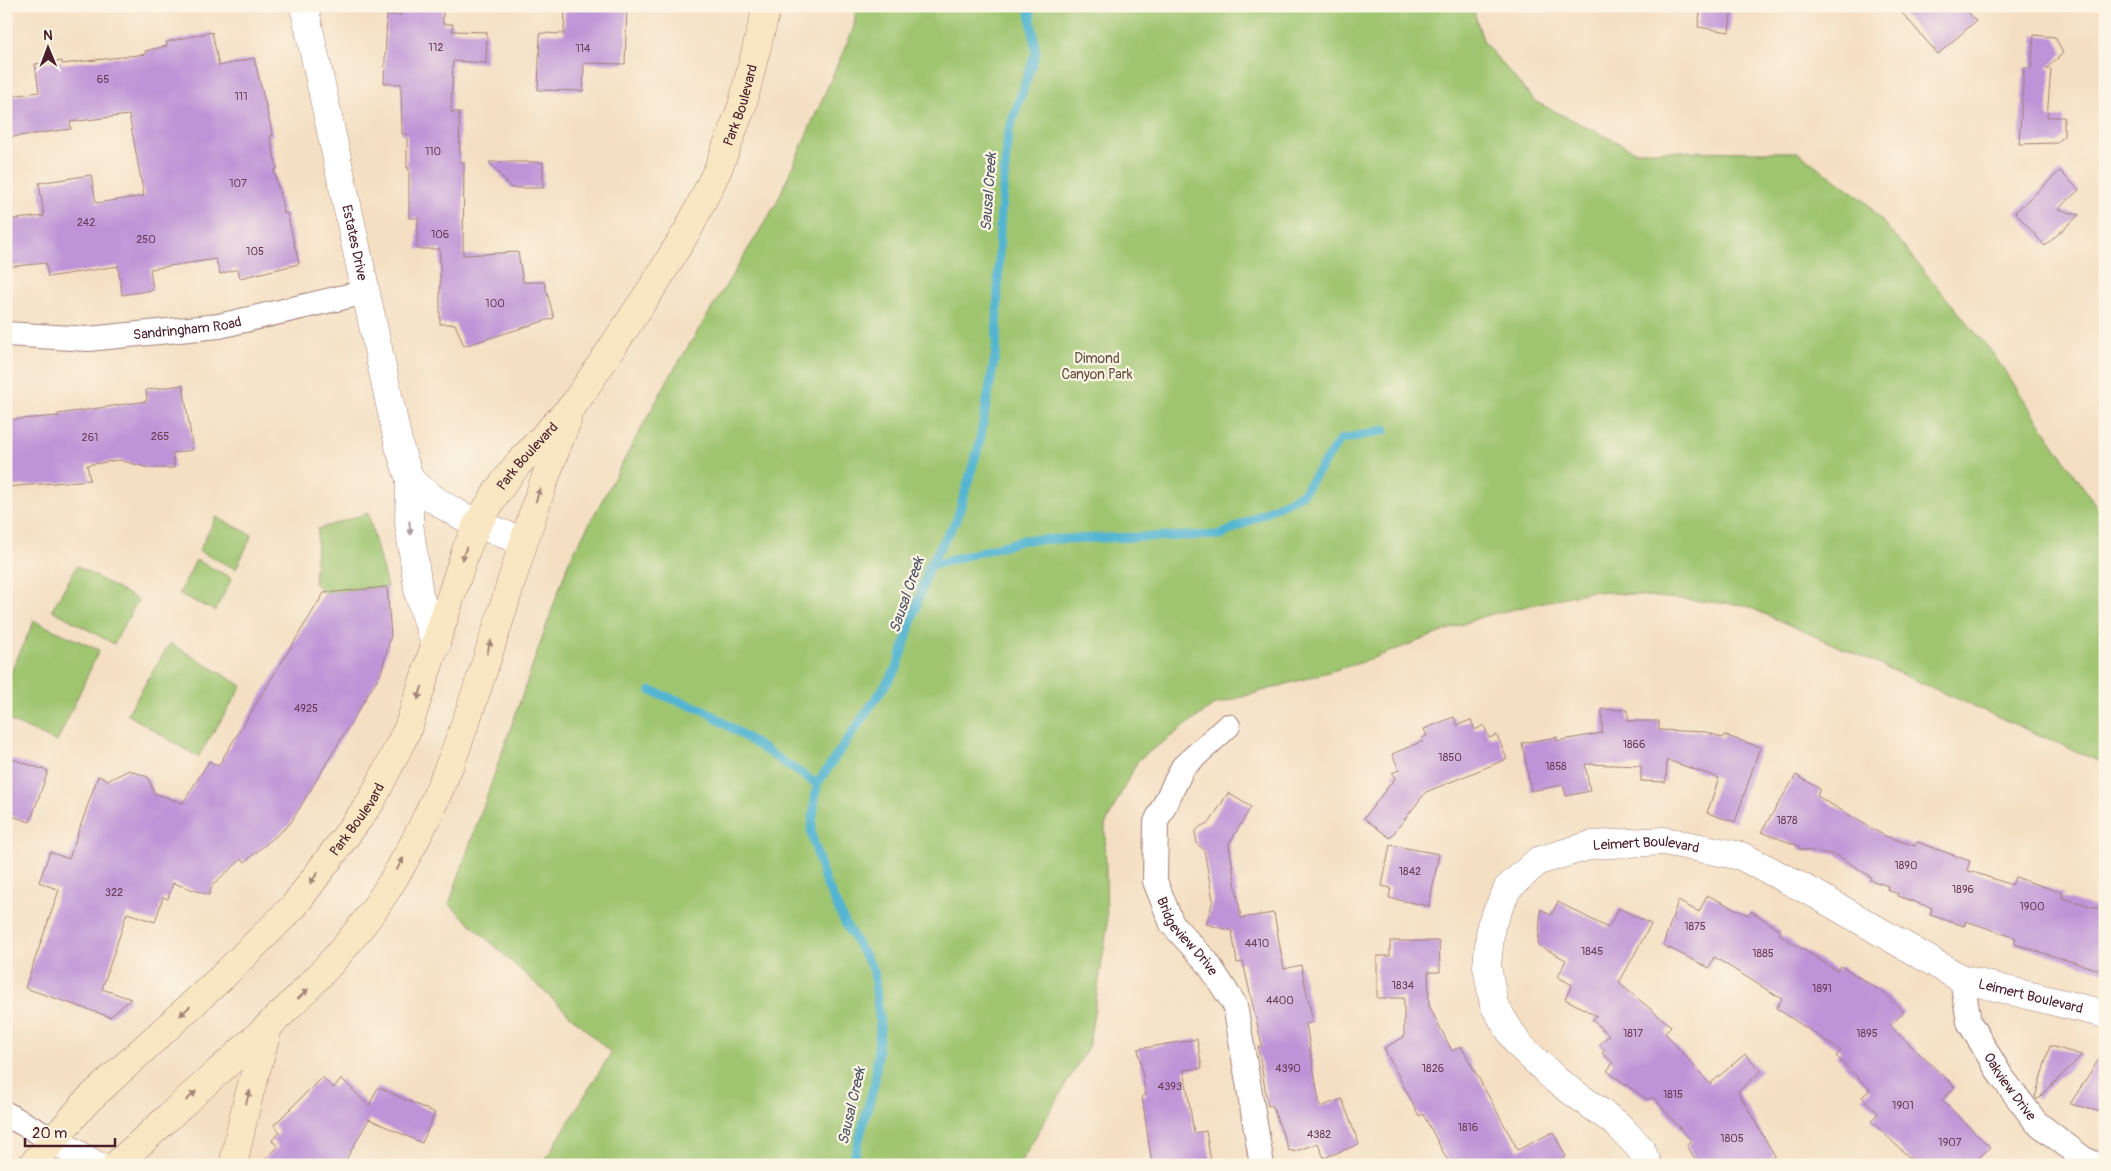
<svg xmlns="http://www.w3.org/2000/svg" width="2111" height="1171" font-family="Pangolin,sans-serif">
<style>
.green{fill:#9fc570;stroke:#74724e}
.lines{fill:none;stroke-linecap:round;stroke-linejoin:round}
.stream{stroke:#52b5d1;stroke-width:9}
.building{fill:#be93d7}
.minor-casing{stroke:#9f7f77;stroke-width:26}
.tertiary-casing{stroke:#9f7f77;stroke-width:29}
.secondary-casing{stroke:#9f7f77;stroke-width:29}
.minor{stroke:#fff;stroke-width:24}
.tertiary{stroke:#fff;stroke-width:28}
.secondary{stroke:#f9e7c3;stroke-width:28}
.oneway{fill:#a28377}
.oneway2{fill:#ae9aa0}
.labels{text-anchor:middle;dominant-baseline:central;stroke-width:4.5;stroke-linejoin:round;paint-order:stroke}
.number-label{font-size:11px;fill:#673c56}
.street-label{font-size:14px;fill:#4a1f2b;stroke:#fcf5e5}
.park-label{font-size:14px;fill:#645140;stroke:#fcf5e5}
.water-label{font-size:15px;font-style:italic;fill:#4d5465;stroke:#fcf5e5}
</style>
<rect width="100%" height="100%" fill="#fcf5e5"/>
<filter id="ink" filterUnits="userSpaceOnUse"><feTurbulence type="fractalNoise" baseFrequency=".02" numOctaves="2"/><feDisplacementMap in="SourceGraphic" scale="10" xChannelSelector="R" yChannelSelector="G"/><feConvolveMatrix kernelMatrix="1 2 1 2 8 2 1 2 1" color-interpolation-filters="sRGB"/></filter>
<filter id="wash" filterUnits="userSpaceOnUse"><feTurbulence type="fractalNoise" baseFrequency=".0096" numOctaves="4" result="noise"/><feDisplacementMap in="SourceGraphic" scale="20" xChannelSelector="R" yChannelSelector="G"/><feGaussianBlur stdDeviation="1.12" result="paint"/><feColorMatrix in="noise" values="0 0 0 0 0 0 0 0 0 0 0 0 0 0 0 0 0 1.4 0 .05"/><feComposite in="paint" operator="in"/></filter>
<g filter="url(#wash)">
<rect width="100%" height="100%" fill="#f4dfc3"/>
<path class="green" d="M 856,6 L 1472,6 L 1484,43 L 1536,102 L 1635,151 L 1797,152 L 1866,202 L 1991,351 L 2105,519 L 2105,764 L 1744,605 L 1592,591 L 1484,616 L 1363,662 L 1214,705 L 1138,760 L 1105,825 L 1107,929 L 1089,1045 L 1019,1165 L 542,1165 L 611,1053 L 449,904 L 569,561 L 667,381 L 776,204 L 854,27 Z
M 368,513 L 387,587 L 324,593 L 314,583 L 318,529 Z
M 216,517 L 252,535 L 236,569 L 199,551 Z
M 196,560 L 232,578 L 215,611 L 179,594 Z
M 77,566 L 138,600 L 114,644 L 52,610 Z
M 34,621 L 99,650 L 57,742 L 6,719 L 6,683 Z
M 170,643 L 242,686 L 198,757 L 127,714 Z"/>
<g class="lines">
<path class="stream" d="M 929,566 L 1024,540 L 1221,535 L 1302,494 L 1340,440 L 1385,430
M 651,691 L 704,710 L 817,784
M 852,1165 L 875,1081 L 880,1027 L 874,971 L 846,925 L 825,881 L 811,833 L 817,784 L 897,668 L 929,566 L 957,519 L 979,445 L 996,351 L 1000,225 L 1008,133 L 1036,52 L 1029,6"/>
</g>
<g id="blocks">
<path class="building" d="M 401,6 L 443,6 L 443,24 L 453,24 L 452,31 L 487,32 L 486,63 L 453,61 L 451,112 L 459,112 L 460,162 L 464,162 L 463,255 L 518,252 L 523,282 L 544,282 L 554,318 L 464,346 L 455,324 L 440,324 L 440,249 L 417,249 L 418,218 L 409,218 L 409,168 L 407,168 L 407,134 L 402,134 L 401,84 L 384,83 L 387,15 L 401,15 Z
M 565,6 L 627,6 L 625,64 L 584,63 L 583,91 L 538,90 L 540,33 L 564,34 Z
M 1701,6 L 1732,6 L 1729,32 L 1698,27 Z
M 1896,6 L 1963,6 L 1976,21 L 1938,54 Z
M 212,32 L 219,66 L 254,58 L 273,135 L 270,136 L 277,169 L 274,170 L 284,213 L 287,213 L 299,264 L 240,278 L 238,269 L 220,274 L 216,259 L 150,269 L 153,290 L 122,295 L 118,266 L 48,277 L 46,263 L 6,267 L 6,220 L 44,216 L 39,183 L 91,175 L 96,203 L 144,196 L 129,115 L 70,122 L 71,129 L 11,137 L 6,97 L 39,92 L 35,64 L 62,61 L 62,64 L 146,54 L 145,51 L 167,46 L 166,42 Z
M 2034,35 L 2055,37 L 2063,53 L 2046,69 L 2051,69 L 2047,117 L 2064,117 L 2064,136 L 2057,143 L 2019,144 L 2024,68 L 2031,68 Z
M 489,162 L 543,162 L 543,188 L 511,188 Z
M 2060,171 L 2079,190 L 2058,209 L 2079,215 L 2045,246 L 2015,212 Z
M 183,385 L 193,450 L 173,453 L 174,468 L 149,468 L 119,460 L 87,465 L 90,480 L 6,487 L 6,420 L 59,416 L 58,414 L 147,401 L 146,390 Z
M 387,587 L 391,635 L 381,673 L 290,824 L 245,862 L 242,859 L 213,884 L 209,895 L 173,883 L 168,899 L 163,897 L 155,922 L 127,913 L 102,989 L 131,999 L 110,1017 L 25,988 L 59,890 L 39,882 L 50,852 L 69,859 L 98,776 L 109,780 L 129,770 L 148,777 L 154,793 L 183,803 L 209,761 L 218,766 L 324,593 Z
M 1602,709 L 1628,710 L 1628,721 L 1659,721 L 1659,730 L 1706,732 L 1723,738 L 1724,735 L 1760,747 L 1735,822 L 1707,813 L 1719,778 L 1667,760 L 1666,782 L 1641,781 L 1641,766 L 1585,764 L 1590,791 L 1566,796 L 1563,785 L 1531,791 L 1522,743 L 1557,737 L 1557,741 L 1602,733 Z
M 1454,717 L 1457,725 L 1471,720 L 1475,730 L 1484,725 L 1489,738 L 1497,735 L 1507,759 L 1426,792 L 1390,838 L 1364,818 L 1395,778 L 1392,773 L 1399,770 L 1392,754 L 1423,741 L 1422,738 L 1427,736 L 1424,729 Z
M 6,757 L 48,771 L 30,822 L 6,814 Z
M 1796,775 L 1820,789 L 1817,796 L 1885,836 L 1915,846 L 1917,842 L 1970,861 L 1967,870 L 2012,885 L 2015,877 L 2063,893 L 2062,898 L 2105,910 L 2105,972 L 2014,944 L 2016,938 L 1966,921 L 1964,926 L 1930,915 L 1932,908 L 1898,896 L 1898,894 L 1887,890 L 1888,886 L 1870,880 L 1871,877 L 1837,855 L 1799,849 L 1799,846 L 1761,832 Z
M 1228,793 L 1251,807 L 1229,844 L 1241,918 L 1274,913 L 1284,969 L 1301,965 L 1313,1022 L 1306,1024 L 1320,1107 L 1342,1099 L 1359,1144 L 1324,1158 L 1318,1143 L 1293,1152 L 1292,1150 L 1289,1151 L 1272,1105 L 1268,1106 L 1258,1047 L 1262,1046 L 1243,962 L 1237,963 L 1232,931 L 1206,924 L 1213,900 L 1204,850 L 1197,844 L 1195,832 L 1201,826 L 1210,822 Z
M 1390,845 L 1439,854 L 1429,906 L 1389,898 L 1391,888 L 1382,886 Z
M 1707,895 L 1748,915 L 1751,911 L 1781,931 L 1779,934 L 1837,971 L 1841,966 L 1887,995 L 1904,1012 L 1890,1026 L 1955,1087 L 1942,1100 L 1990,1147 L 1972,1165 L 1917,1165 L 1871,1121 L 1878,1113 L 1862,1097 L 1870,1090 L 1836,1056 L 1841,1051 L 1776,1008 L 1782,999 L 1714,957 L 1709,968 L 1663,945 L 1678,901 L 1699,912 Z
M 1558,902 L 1608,928 L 1619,908 L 1651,924 L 1619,983 L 1671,1026 L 1665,1033 L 1710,1084 L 1745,1054 L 1761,1071 L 1738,1092 L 1775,1156 L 1759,1165 L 1698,1165 L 1687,1145 L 1692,1142 L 1654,1098 L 1646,1099 L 1607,1071 L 1613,1063 L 1602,1053 L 1605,1050 L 1599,1045 L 1609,1035 L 1592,1020 L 1597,1016 L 1565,999 L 1572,985 L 1558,977 L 1566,960 L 1538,945 L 1541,909 L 1551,915 Z
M 1390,941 L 1439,941 L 1440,972 L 1428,972 L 1429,1006 L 1452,1051 L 1461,1046 L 1518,1150 L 1553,1132 L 1566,1157 L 1551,1165 L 1450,1165 L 1423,1114 L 1419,1116 L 1384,1048 L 1404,1037 L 1404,998 L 1377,998 L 1377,956 L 1390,956 Z
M 1197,1039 L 1202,1068 L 1184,1070 L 1194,1133 L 1206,1131 L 1211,1162 L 1197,1165 L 1152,1165 L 1142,1096 L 1146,1095 L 1138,1049 Z
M 2050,1046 L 2082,1055 L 2037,1100 L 2035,1097 Z
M 2105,1050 L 2105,1113 L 2070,1104 Z
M 322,1077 L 333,1088 L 342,1079 L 369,1106 L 378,1087 L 435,1113 L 422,1143 L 369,1119 L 343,1165 L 259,1165 L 278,1147 L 272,1140 L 280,1132 L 274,1125 Z"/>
</g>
</g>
<g filter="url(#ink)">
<use href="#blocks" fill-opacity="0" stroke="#9f7f77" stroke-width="1"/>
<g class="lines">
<defs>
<g id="minor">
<path id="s1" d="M 6,334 L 88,339 L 219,326 L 366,292"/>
<path id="s2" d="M 1228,726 L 1183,767 L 1156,822 L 1155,881 L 1172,924 L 1207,962 L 1235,1005 L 1262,1165"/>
<path id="s3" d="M 1962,979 L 1969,1022 L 2001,1076 L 2036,1122 L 2084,1159 L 2098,1165"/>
<path d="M 6,1114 L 53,1140"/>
</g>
<g id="tertiary">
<path id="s4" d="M 304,6 L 399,446 L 410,480 L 409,523 L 419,595 L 436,646"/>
<path d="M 410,480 C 442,510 482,527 523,541"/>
<path d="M 53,1140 L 96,1165"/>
<path id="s5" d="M 1648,1165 L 1641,1149 L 1617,1124 L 1556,1080 L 1518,1044 L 1494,1005 L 1487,966 L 1491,925 L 1508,888 L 1538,861 L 1592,845 L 1664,841 L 1741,856 L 1815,894 L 1962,979 L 2105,1014"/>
</g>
<g id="secondary">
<path id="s6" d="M 32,1165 L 87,1101 L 221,978 L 294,906 L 371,802 L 408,728 L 466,550 L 477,525 L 496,493 L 517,465 L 575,403 L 654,285 L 689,228 L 718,169 L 742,106 L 767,6"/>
<path d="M 116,1165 C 151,1134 184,1102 219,1071 C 278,1018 336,966 381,899 C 476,755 502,578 567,421"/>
<path d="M 235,1165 L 234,1161 L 246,1106 L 268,1028"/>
</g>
</defs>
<use href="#minor" class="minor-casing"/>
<use href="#tertiary" class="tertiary-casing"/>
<use href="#secondary" class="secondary-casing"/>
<use href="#minor" class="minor"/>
<use href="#tertiary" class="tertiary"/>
<use href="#secondary" class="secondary"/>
</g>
<defs><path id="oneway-solid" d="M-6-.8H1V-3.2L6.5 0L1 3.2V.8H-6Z" transform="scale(1.25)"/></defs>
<g class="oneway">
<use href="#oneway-solid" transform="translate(538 495) rotate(-71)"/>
<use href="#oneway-solid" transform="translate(464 554) rotate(109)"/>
<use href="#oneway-solid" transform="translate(489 647) rotate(-73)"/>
<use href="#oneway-solid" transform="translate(420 693) rotate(109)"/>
<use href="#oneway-solid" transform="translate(400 864) rotate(-61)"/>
<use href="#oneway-solid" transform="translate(314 878) rotate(126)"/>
<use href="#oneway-solid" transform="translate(303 994) rotate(-44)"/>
<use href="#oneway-solid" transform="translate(185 1011) rotate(137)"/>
<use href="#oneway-solid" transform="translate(191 1096) rotate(-43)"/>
<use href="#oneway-solid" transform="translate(248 1097) rotate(-73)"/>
</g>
<use class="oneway2" href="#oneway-solid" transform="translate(410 528) rotate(84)"/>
</g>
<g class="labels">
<g class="number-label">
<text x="436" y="47">112</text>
<text x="583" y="48">114</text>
<text x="103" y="79">65</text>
<text x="241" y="96">111</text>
<text x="433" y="151">110</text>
<text x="238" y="183">107</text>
<text x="86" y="222">242</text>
<text x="440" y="234">106</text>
<text x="146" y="239">250</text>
<text x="255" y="251">105</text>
<text x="495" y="303">100</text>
<text x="160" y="436">265</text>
<text x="90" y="437">261</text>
<text x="306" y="708">4925</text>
<text x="1634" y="744">1866</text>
<text x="1450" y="757">1850</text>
<text x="1556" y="766">1858</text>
<text x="1787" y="820">1878</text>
<text x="1906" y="865">1890</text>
<text x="1410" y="871">1842</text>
<text x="1963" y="889">1896</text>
<text x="114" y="892">322</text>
<text x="2032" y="906">1900</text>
<text x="1695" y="926">1875</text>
<text x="1257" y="943">4410</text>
<text x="1592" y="951">1845</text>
<text x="1763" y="953">1885</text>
<text x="1403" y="985">1834</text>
<text x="1822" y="988">1891</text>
<text x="1280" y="1000">4400</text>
<text x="1633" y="1033">1817</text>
<text x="1867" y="1033">1895</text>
<text x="1288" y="1068">4390</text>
<text x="1433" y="1068">1826</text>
<text x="1170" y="1086">4393</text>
<text x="1673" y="1094">1815</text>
<text x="1903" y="1105">1901</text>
<text x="1468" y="1127">1816</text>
<text x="1319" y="1134">4382</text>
<text x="1732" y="1138">1805</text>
<text x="1950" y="1142">1907</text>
</g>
<g class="street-label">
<text stroke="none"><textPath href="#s6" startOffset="1295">Park Boulevard</textPath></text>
<text stroke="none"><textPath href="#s4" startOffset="242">Estates Drive</textPath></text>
<text stroke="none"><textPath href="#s1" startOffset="182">Sandringham Road</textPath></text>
<text stroke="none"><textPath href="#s6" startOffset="881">Park Boulevard</textPath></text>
<text stroke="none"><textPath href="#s6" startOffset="476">Park Boulevard</textPath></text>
<text stroke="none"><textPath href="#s5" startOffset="498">Leimert Boulevard</textPath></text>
<text stroke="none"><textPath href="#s2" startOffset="246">Bridgeview Drive</textPath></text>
<text stroke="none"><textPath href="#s5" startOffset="918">Leimert Boulevard</textPath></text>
<text stroke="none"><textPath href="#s3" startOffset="120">Oakview Drive</textPath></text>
</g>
<g class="park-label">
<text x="1097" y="358">Dimond<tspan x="1097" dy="16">Canyon Park</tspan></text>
</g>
<g class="water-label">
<text transform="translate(989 192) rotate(-86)">Sausal Creek</text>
<text transform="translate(907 595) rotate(-71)">Sausal Creek</text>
<text transform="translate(852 1106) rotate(-77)">Sausal Creek</text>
</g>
</g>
<rect width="2111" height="1171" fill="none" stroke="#fcf5e5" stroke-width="25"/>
<g transform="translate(48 48) rotate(359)" stroke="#fcf5e5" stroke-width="4" paint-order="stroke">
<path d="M0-4L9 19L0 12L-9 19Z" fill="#4a1f2b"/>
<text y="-8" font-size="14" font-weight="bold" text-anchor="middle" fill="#4a1f2b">N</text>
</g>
<path d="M25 1138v8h90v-8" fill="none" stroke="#4a1f2b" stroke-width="2.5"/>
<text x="32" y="1138" font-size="15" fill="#4a1f2b" stroke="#fcf5e5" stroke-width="4" paint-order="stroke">20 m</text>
</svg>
